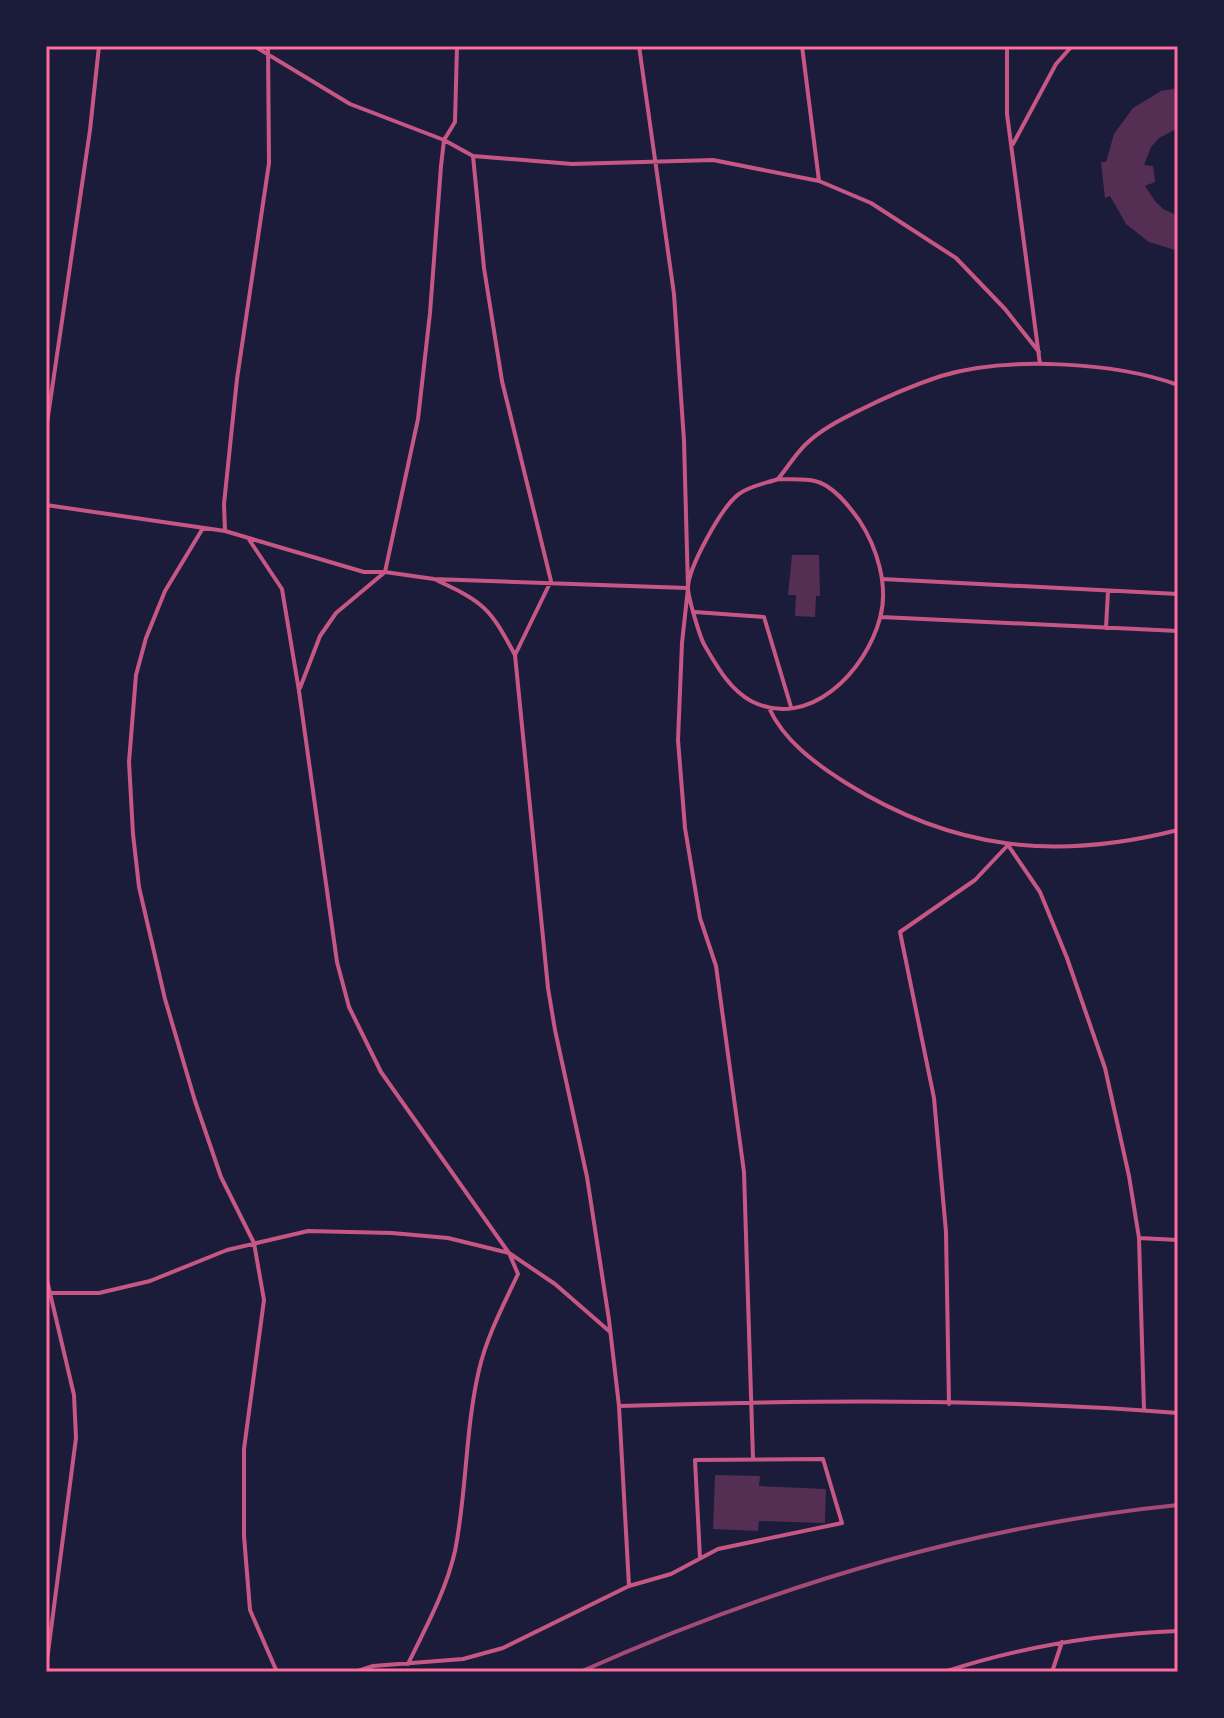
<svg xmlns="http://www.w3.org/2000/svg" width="1224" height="1718" font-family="'PT Sans Narrow',sans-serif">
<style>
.building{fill:#542f53}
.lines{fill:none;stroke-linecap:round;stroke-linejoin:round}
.service{stroke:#c65784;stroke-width:4}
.rail{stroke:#a44b75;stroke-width:4}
.neatline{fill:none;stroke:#ff6b9d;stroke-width:3}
</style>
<rect width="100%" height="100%" fill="#1b1b3a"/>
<path class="building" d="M 1178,88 L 1178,128 L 1159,138 L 1151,147 L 1144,165 L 1153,166 L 1155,182 L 1145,186 L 1155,201 L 1163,209 L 1178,216 L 1178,251 L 1149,242 L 1126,224 L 1110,196 L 1105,198 L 1101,162 L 1106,162 L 1114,134 L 1133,108 L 1161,91 Z
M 792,555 L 819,555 L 820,596 L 816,596 L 815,617 L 795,616 L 796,595 L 788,595 Z
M 715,1475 L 760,1476 L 759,1486 L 826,1489 L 825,1523 L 759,1521 L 758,1531 L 713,1529 Z"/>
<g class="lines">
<path class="service" d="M 254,46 L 350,104 L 444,140 L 473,156 L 572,164 L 713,160 L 819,181 L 871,203 L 956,258 L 1005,309 L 1039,352
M 639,46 L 674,294 L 684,441 L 688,588 L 682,643 L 678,740 L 685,828 L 700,918 L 716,966 L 744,1172 L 753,1459
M 802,46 L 819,181
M 1007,46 L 1007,114 L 1040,364
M 1013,144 L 1056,64 L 1072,46
M 473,156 L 484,268 L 502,381 L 551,581 L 515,655 L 548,988 L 555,1030 L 587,1177 L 609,1320 L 619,1406 L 629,1586
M 46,430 L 90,130 L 99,46
M 778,479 C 790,480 803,478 815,481 C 833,485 849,506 859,520 C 877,547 889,586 880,618 C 866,671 809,731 751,701 C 729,689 717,666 705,646 C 700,638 688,597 688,588 C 688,568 722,506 739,494 C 749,486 767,483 778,479 Z
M 778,479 C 787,468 795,455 805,445 C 821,429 842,419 862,409 C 888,396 914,385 941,376 C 1006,356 1115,362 1178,385
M 46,505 L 225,531 L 364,572 L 385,572 L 434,579 L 687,588
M 203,528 L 165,591 L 146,638 L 136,675 L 129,762 L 133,834 L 139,887 L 165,999 L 195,1101 L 221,1177 L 254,1243 L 264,1300 L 244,1449 L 244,1536 L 250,1610 L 277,1672
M 225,531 L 224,504 L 237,379 L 269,163 L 268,46
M 248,538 L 282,589 L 299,691 L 337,962 L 349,1007 L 381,1072 L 509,1253 L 518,1274 C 503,1306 487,1336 479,1370 C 465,1430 467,1491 455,1551 C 446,1591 426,1627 408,1664
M 882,579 L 1178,594
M 436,580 C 484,602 490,608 515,655
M 695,612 L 764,617 L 791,707
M 881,617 L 1178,631
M 1106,628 L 1108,591
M 300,688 L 320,636 L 336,613 L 385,572 L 418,419 L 430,313 L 441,166 L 444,140 L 455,122 L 457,46
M 769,708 C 784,741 816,764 846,783 C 953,850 1056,861 1178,830
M 1139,1238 L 1178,1240
M 46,1276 L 74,1395 L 76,1438 L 46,1668
M 46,1293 L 99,1293 L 150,1281 L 227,1250 L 308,1231 L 392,1233 L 448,1238 L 509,1253 L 555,1284 L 609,1331
M 949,1404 L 946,1232 L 934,1098 L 900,932 L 975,880 L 1008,845 L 1040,892 L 1067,958 L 1105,1068 L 1129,1176 L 1139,1238 L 1144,1410
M 619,1406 C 805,1400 993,1398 1178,1413
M 355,1672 L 373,1666 L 463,1659 L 503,1648 L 629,1586 L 671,1574 L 718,1549 L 842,1523 L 823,1459 L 695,1460 L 700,1558
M 944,1672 C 1020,1647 1098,1634 1178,1631
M 1052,1672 L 1062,1642"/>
<path class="rail" d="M 580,1672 C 770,1587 970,1526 1178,1505"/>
</g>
<rect width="1224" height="1718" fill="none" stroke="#1b1b3a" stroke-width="96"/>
<rect x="48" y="48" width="1128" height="1622" class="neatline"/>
</svg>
